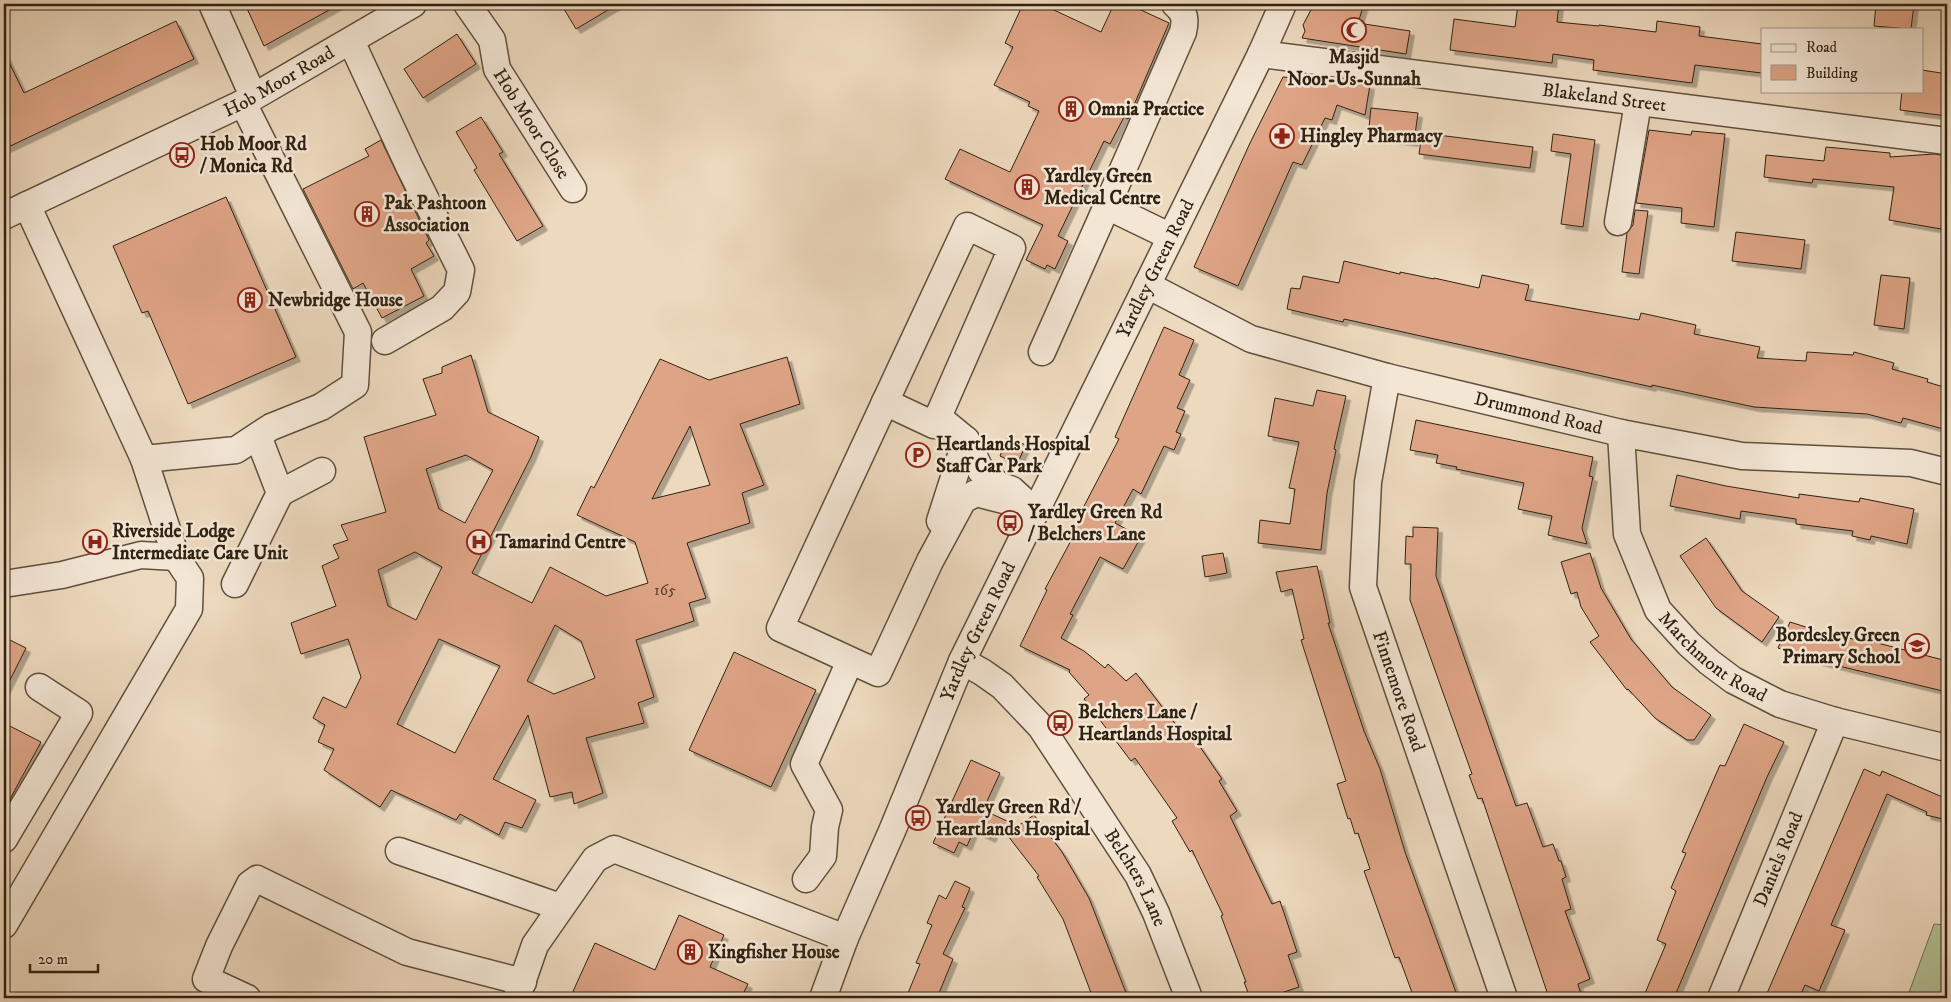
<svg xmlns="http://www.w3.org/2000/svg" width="1951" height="1002" font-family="'IM FELL DW Pica',serif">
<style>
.green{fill:#b3c096;stroke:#727154}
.building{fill:#dea486;stroke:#302211;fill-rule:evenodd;filter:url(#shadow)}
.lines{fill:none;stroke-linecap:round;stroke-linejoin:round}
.minor-casing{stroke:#5f503c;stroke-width:29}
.minor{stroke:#f3e6d5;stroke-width:26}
.labels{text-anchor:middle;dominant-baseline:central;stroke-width:5;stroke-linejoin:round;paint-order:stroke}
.number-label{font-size:16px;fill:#5c422e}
.poi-label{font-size:19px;font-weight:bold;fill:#302211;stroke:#f3e6d5;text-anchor:start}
.street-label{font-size:19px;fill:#302211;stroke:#f3e6d5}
</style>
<defs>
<filter id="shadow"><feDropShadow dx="4.5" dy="4.5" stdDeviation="0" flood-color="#0004"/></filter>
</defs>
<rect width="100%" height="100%" fill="#edd9be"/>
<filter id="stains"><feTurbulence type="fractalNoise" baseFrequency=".004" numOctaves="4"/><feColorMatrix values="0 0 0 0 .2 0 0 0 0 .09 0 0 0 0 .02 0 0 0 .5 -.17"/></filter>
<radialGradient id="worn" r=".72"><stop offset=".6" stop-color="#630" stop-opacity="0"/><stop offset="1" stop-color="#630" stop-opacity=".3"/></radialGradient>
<path class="green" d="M 1934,924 L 1947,925 L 1947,998 L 1907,998 Z"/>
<path class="building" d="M 245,4 L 340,4 L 264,46 Z
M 561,4 L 618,4 L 576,29 Z
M 1023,4 L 1041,4 L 1101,32 L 1114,4 L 1128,4 L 1169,23 L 1128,119 L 1124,117 L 1110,144 L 1104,141 L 1058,236 L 1068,241 L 1055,269 L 1047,265 L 1045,269 L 1026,260 L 1043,225 L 945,179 L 960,149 L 1010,172 L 1039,111 L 1028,106 L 1030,102 L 994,85 L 1013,47 L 1005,43 Z
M 1314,4 L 1364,4 L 1358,23 L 1410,31 L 1406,54 L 1302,38 L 1305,31 L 1303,25 Z
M 1518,4 L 1559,4 L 1557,22 L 1599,26 L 1599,25 L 1656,32 L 1657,21 L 1700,27 L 1699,36 L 1762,44 L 1762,73 L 1695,65 L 1692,83 L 1593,70 L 1594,60 L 1553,54 L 1552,63 L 1450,50 L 1454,19 L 1515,27 Z
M 1876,4 L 1914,4 L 1911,29 L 1874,26 Z
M 176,21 L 194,59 L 4,149 L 4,52 L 24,93 Z
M 457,34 L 476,64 L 423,98 L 404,69 Z
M 1922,70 L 1947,74 L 1947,116 L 1900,110 L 1902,91 L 1922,91 Z
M 1283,77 L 1370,85 L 1365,115 L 1337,105 L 1332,120 L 1325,118 L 1302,165 L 1293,162 L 1238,286 L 1194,267 L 1250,143 Z
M 1371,108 L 1418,113 L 1414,142 L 1368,136 Z
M 481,117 L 503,152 L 499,154 L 543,226 L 517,241 L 474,170 L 477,168 L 456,132 Z
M 1649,130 L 1691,135 L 1692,131 L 1725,134 L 1714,227 L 1681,223 L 1682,208 L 1636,203 Z
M 1422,133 L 1533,147 L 1530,168 L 1419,154 Z
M 1553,134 L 1595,140 L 1583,227 L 1561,224 L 1571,154 L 1551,151 Z
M 381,140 L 429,240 L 426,243 L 434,256 L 411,269 L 424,296 L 382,318 L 363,283 L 353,289 L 303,189 L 369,156 L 365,149 Z
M 1826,147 L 1890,153 L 1890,157 L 1934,154 L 1947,156 L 1947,230 L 1889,220 L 1894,187 L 1813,179 L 1812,183 L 1764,177 L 1766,155 L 1824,161 Z
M 226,197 L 296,357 L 188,404 L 148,311 L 142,313 L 113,246 Z
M 1635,210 L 1648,211 L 1639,274 L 1622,272 L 1627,233 L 1633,225 Z
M 1736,232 L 1805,240 L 1801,269 L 1732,261 Z
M 1344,261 L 1400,274 L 1400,272 L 1434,279 L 1434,278 L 1479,288 L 1482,275 L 1529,285 L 1525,300 L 1639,320 L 1641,313 L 1696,325 L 1694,334 L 1760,347 L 1757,358 L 1806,361 L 1807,352 L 1853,355 L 1854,352 L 1894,363 L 1892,369 L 1928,379 L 1927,382 L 1947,388 L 1947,430 L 1903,418 L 1901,423 L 1867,414 L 1754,407 L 1652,385 L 1652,387 L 1344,319 L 1343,322 L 1287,309 L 1291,288 L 1300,289 L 1303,276 L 1339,283 Z
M 1881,275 L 1910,278 L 1904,329 L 1874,325 Z
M 1164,327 L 1194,340 L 1179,375 L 1190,380 L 1177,408 L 1185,411 L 1176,432 L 1181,434 L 1174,450 L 1164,446 L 1141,494 L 1133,489 L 1115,523 L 1141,537 L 1123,569 L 1100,557 L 1070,614 L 1073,615 L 1061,638 L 1084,651 L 1105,668 L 1108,664 L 1126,681 L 1136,673 L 1187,739 L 1192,735 L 1222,779 L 1219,781 L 1237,811 L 1230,816 L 1272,904 L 1280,901 L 1297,952 L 1288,955 L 1299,987 L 1284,992 L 1286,998 L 1250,998 L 1244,982 L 1246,982 L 1221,916 L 1223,915 L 1192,850 L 1190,852 L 1172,821 L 1177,818 L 1135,758 L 1131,761 L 1084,699 L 1089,695 L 1069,672 L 1070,670 L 1020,646 L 1047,590 L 1045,589 L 1074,535 L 1070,533 L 1119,439 L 1115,437 Z
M 471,355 L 488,412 L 539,437 L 531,457 L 472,573 L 532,603 L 550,567 L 606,596 L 648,583 L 635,542 L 577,515 L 591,486 L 594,488 L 660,359 L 709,380 L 787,357 L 800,404 L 740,424 L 764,485 L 742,493 L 750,523 L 687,543 L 706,598 L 689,603 L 694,621 L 636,640 L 654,697 L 638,703 L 644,723 L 586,738 L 603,793 L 574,804 L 572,792 L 550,797 L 528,715 L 493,779 L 536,800 L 522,828 L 505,822 L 499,835 L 460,814 L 456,820 L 391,790 L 380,807 L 324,770 L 334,749 L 318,742 L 325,725 L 313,718 L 323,697 L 346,708 L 361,677 L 348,639 L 301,654 L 291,623 L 336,606 L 322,566 L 339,558 L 333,545 L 348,540 L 341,525 L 386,512 L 364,437 L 436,415 L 423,379 L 442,373 L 442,367 ZM 690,426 L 710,485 L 652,499 ZM 466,455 L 493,470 L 465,523 L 439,509 L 426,469 ZM 415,552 L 442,567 L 416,620 L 388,606 L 378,570 ZM 555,625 L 581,641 L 595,678 L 554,694 L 527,681 ZM 439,639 L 500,666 L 455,753 L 397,724 Z
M 1317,390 L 1346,396 L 1334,449 L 1336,450 L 1327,493 L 1321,550 L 1258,543 L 1260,520 L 1290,524 L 1295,489 L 1289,488 L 1299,442 L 1268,436 L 1275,398 L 1313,406 Z
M 1416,420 L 1593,457 L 1589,476 L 1593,477 L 1582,528 L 1587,544 L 1548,535 L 1552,516 L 1518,509 L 1524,483 L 1456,469 L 1457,467 L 1436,463 L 1438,455 L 1410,450 Z
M 1007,438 L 1026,445 L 1017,464 L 1000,456 Z
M 1677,475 L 1726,486 L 1799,498 L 1799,494 L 1859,502 L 1860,498 L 1914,509 L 1907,544 L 1871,536 L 1870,540 L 1852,536 L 1853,531 L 1796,524 L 1796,519 L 1741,511 L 1740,519 L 1670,506 Z
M 1413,527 L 1438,528 L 1436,576 L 1516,806 L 1527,803 L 1543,847 L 1553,844 L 1559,861 L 1561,861 L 1566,877 L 1562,879 L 1571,909 L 1565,911 L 1590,979 L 1578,984 L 1582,998 L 1549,998 L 1482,798 L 1478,799 L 1469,775 L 1472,774 L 1410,600 L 1411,564 L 1405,564 L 1406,536 L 1413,537 Z
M 1706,538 L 1742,591 L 1779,617 L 1762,642 L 1716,608 L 1680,556 Z
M 1223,553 L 1227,573 L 1205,577 L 1202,556 Z
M 1590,553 L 1601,588 L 1631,639 L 1672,687 L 1711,715 L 1694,740 L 1687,740 L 1655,718 L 1628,689 L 1627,690 L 1590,642 L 1599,636 L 1581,607 L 1577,592 L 1571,594 L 1561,562 Z
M 1317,566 L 1330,623 L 1328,623 L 1364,731 L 1380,769 L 1405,852 L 1458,998 L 1414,998 L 1399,957 L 1395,958 L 1364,871 L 1370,869 L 1358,833 L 1355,834 L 1350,818 L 1348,819 L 1337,784 L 1346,781 L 1301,640 L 1304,639 L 1292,589 L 1281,592 L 1276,572 Z
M 1790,622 L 1831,635 L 1832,634 L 1865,642 L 1866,640 L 1947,661 L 1947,692 L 1818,661 L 1778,648 Z
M 4,637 L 26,648 L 4,692 Z
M 734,652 L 816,690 L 771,787 L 689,750 Z
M 4,723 L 41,742 L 4,810 Z
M 1744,724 L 1784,742 L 1767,777 L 1674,998 L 1643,998 L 1666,944 L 1657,940 L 1676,891 L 1671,888 L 1686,853 L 1682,852 L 1720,765 L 1725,766 Z
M 971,760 L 1000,773 L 983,810 L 1018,826 L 1034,815 L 1062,852 L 1089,898 L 1128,998 L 1093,998 L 1063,919 L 1037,877 L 1039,876 L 998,823 L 991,838 L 974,830 L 967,846 L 959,842 L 954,853 L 933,843 Z
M 1864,769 L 1880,776 L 1882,771 L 1947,799 L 1947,820 L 1926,815 L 1927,812 L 1887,794 L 1831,925 L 1845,930 L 1819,991 L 1805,985 L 1799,998 L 1765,998 Z
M 955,881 L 970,888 L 962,907 L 965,908 L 943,954 L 953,959 L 937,998 L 906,998 L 920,964 L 916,963 L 932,925 L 927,923 L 939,895 L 946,899 Z
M 679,915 L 724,935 L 710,967 L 748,984 L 741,998 L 570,998 L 595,943 L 655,970 Z"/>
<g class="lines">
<defs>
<g id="minor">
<path d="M 212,4 L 253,96"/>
<path id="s1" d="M 467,4 L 492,40 L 497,69 L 573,189"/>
<path d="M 351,41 L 409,166 L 461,270 L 457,292 L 442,308 L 385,341"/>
<path id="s2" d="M 1261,54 L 1947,141"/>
<path d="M 1107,206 L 1183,32 C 1186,19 1185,13 1175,4"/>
<path id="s3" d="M 4,216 L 243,103 L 413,4"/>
<path d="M 1618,222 L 1638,103"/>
<path id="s4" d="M 1147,285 L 1251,339 L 1387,377 L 1621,433 L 1742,456 L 1911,463 L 1947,472"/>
<path d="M 1042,352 L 1107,206 L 1171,237"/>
<path id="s5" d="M 1387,377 L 1368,482 L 1363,587 L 1504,998"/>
<path d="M 885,402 L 934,425"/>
<path id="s6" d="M 1621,433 L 1627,534 L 1658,610 L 1689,644 L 1709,662 L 1733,680 L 1780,704 L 1835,721 L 1947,748"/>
<path d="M 144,459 L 236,450 L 271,427 L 321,407 L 355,385 L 358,332 L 243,103"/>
<path d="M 280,493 L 322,471"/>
<path d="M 1025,502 L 1007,501 L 976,493 L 963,500 L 930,561 L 878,673 L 780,628 L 967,226 L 1012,248 L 938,417 L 966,440 L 981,471 L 999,485 L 1012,490 L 1025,502 L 1037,507"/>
<path d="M 940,521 L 966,440"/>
<path d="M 4,584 L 62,575 L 141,555 L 176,557"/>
<path d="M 235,584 L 280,493 L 258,436"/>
<path id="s7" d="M 962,661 L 982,672 L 1002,686 L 1041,727 L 1138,875 L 1156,913 L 1189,998"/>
<path d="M 4,839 L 79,713 L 39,687"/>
<path d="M 399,851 L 560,907"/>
<path d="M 806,879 L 823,856 L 825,827 L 829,810 L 804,764 L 850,661"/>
<path d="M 4,925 L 189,609 L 190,578 L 176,557 L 144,459 L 27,205"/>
<path d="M 517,997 L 535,945 L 595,859 L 614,849 L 845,938"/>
<path d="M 247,998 L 206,979 L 219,946 L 250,884 L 257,879 L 407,952 L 523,982"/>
<path id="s8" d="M 823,998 L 845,938 L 892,831 L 962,661 L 1261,54 L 1283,4"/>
<path id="s9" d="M 1721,998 L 1835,721"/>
</g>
</defs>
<use href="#minor" class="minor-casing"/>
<use href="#minor" class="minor"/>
</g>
<defs>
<symbol id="mosque-ring" viewBox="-11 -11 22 22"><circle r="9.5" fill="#f3e6d5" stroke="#8f2418" stroke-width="1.5"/><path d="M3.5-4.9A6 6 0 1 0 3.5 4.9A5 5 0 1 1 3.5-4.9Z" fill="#8f2418"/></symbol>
<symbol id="building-ring" viewBox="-11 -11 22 22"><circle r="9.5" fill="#f3e6d5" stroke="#8f2418" stroke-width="1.5"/><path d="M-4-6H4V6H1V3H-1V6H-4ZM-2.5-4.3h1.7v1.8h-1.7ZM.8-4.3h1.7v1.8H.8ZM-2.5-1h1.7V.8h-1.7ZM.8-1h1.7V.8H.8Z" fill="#8f2418"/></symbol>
<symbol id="pharmacy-ring" viewBox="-11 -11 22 22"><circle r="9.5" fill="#f3e6d5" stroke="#8f2418" stroke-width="1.5"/><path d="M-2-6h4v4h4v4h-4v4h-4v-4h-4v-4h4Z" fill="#8f2418"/></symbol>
<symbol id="bus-ring" viewBox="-11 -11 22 22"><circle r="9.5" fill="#f3e6d5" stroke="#8f2418" stroke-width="1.5"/><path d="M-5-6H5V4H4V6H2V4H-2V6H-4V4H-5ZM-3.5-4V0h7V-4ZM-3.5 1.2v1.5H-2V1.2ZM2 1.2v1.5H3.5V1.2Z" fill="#8f2418"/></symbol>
<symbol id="parking-ring" viewBox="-11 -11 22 22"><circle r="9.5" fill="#f3e6d5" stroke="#8f2418" stroke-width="1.5"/><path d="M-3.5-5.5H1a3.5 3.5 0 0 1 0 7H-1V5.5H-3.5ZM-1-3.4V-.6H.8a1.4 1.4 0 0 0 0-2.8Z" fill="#8f2418"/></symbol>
<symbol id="hospital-ring" viewBox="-11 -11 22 22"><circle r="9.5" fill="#f3e6d5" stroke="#8f2418" stroke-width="1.5"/><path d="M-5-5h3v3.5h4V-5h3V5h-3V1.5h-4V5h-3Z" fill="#8f2418"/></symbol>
<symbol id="school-ring" viewBox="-11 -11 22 22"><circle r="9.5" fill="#f3e6d5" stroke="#8f2418" stroke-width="1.5"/><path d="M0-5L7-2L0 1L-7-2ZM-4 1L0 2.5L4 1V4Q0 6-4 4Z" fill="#8f2418"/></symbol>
</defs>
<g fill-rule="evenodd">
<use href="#mosque-ring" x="1340" y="16" width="28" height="28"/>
<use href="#building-ring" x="1057" y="95" width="28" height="28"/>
<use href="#pharmacy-ring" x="1268" y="122" width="28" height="28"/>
<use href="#bus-ring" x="168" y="141" width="28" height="28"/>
<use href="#building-ring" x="1013" y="173" width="28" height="28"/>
<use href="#building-ring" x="353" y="200" width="28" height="28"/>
<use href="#building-ring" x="236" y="286" width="28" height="28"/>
<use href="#parking-ring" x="904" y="441" width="28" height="28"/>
<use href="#bus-ring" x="996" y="509" width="28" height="28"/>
<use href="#hospital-ring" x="81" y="528" width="28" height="28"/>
<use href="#hospital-ring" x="465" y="528" width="28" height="28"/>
<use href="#school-ring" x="1903" y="632" width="28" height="28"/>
<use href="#bus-ring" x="1046" y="709" width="28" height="28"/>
<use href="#bus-ring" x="904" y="804" width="28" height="28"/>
<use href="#building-ring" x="676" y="938" width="28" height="28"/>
</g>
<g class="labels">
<g class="number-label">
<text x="665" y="590">165</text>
</g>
<g class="poi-label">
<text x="1354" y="57" text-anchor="middle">Masjid<tspan x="1354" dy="22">Noor-Us-Sunnah</tspan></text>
<text x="1088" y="109">Omnia Practice</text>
<text x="1300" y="136">Hingley Pharmacy</text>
<text x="200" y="144">Hob Moor Rd<tspan x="200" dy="22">/ Monica Rd</tspan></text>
<text x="1044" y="176">Yardley Green<tspan x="1044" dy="22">Medical Centre</tspan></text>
<text x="384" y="203">Pak Pashtoon<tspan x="384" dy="22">Association</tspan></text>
<text x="268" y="300">Newbridge House</text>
<text x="936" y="444">Heartlands Hospital<tspan x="936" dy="22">Staff Car Park</tspan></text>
<text x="1028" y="512">Yardley Green Rd<tspan x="1028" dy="22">/ Belchers Lane</tspan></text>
<text x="112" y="531">Riverside Lodge<tspan x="112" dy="22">Intermediate Care Unit</tspan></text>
<text x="496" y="542">Tamarind Centre</text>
<text x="1900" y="635" text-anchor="end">Bordesley Green<tspan x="1900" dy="22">Primary School</tspan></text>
<text x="1078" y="712">Belchers Lane /<tspan x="1078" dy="22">Heartlands Hospital</tspan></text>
<text x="936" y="807">Yardley Green Rd /<tspan x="936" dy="22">Heartlands Hospital</tspan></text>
<text x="708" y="952">Kingfisher House</text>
</g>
<g class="street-label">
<text stroke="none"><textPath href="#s3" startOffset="306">Hob Moor Road</textPath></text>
<text stroke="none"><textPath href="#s2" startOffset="346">Blakeland Street</textPath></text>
<text stroke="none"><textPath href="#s1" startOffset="138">Hob Moor Close</textPath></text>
<text stroke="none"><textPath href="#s8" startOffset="802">Yardley Green Road</textPath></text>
<text stroke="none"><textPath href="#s4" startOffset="414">Drummond Road</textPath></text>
<text stroke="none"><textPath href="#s8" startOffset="398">Yardley Green Road</textPath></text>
<text stroke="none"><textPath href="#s6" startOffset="256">Marchmont Road</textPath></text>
<text stroke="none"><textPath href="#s5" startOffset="322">Finnemore Road</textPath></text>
<text stroke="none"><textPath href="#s9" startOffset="150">Daniels Road</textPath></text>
<text stroke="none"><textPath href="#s7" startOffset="282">Belchers Lane</textPath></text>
</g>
</g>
<rect width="1951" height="1002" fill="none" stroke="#edd9be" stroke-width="20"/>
<rect x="5" y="5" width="1941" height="992" fill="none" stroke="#302211" stroke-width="2.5"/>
<rect x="10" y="10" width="1931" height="982" fill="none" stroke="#302211"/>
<rect x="1761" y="28" width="162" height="65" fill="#f3e6d5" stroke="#a59887"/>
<rect x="1771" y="44" width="25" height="8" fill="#f3e6d5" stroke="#a59887"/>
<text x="1806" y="52" font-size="15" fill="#302211">Road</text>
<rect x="1771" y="65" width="25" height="15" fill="#dea486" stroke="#a59887"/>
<text x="1806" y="78" font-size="15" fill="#302211">Building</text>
<path d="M30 964v8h68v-8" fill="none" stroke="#302211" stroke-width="2.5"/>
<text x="38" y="964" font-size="15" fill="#302211" stroke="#f3e6d5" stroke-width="4" paint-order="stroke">20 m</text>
<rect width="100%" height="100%" filter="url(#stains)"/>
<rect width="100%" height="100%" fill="url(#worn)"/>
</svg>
